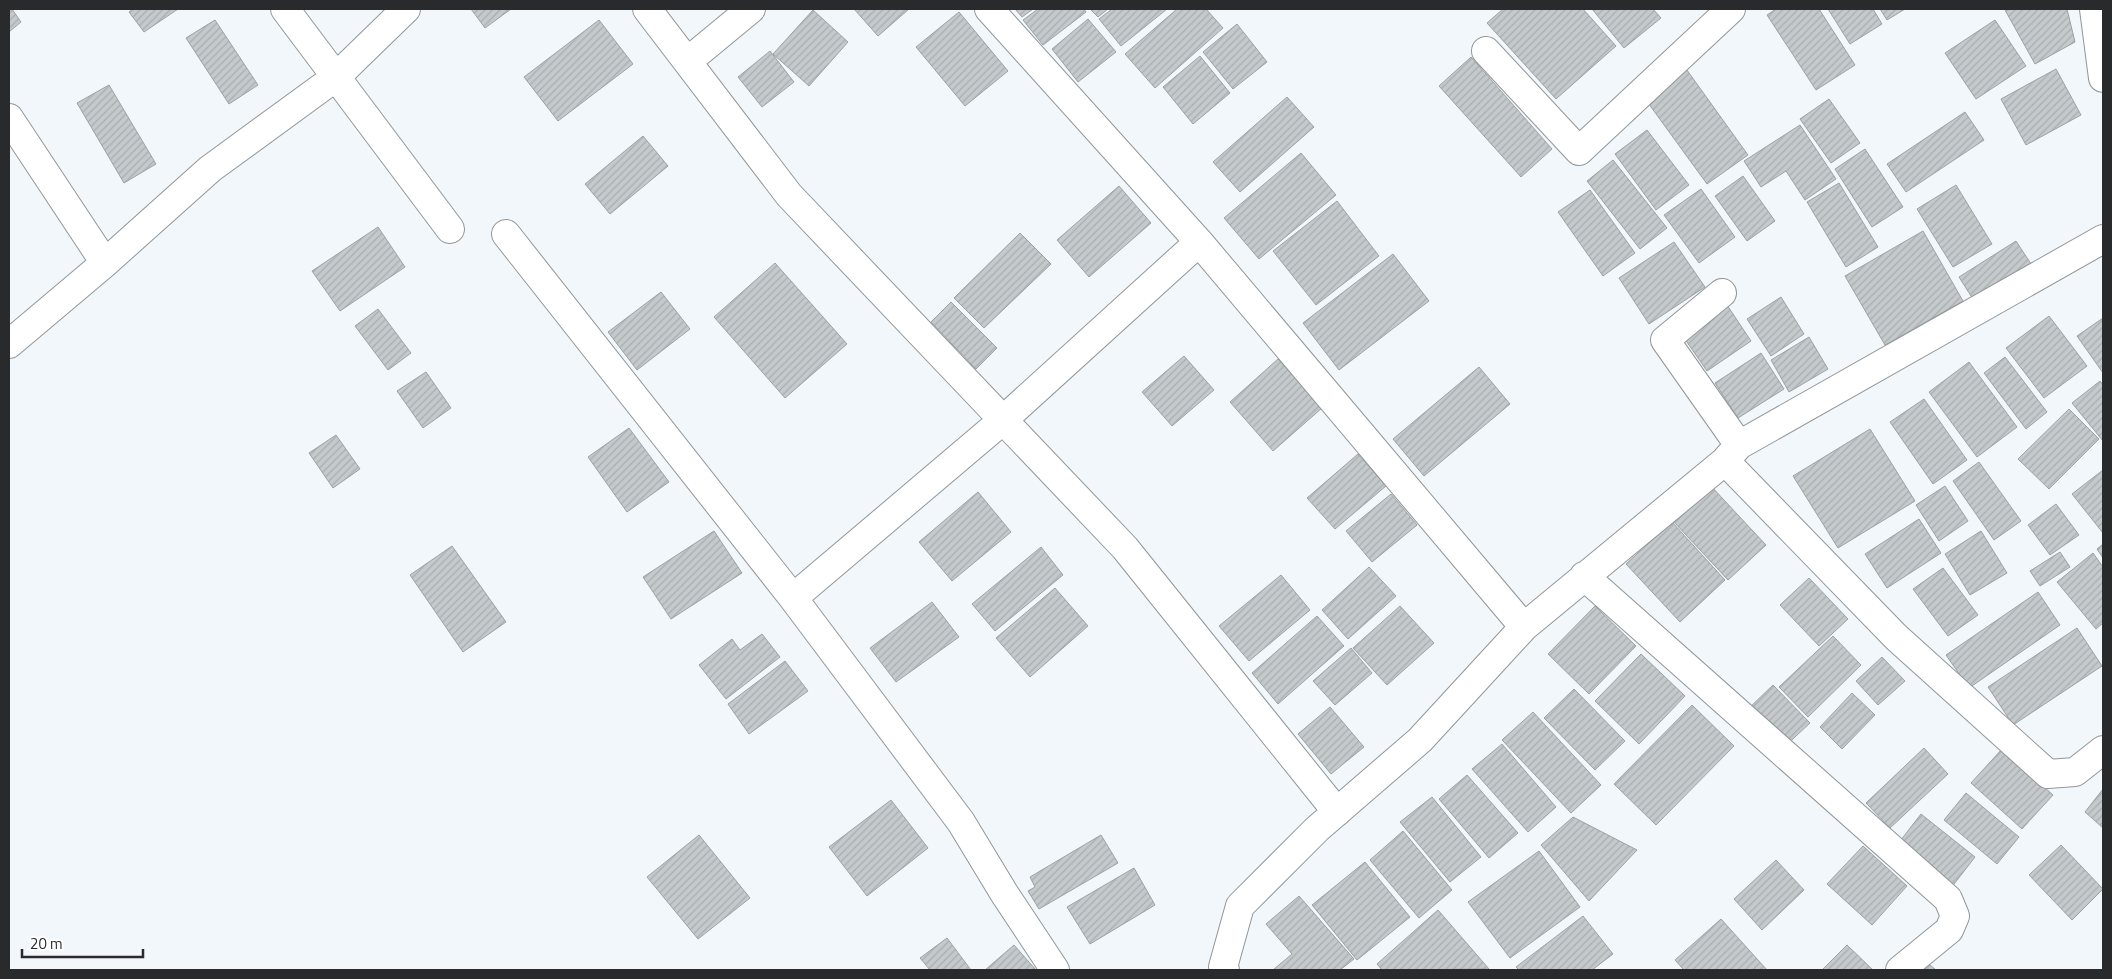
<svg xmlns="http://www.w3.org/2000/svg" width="2112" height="979" font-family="'Titillium Web',sans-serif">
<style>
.building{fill:url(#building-hatch);stroke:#9ca2a4}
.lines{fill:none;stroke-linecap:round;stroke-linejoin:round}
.minor-casing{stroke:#929699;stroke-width:30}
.tertiary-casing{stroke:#929699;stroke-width:30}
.minor{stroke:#fff;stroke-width:28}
.tertiary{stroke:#fff;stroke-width:28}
</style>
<defs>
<pattern id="building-hatch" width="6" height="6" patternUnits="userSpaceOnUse" patternTransform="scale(1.25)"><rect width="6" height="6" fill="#c4cacc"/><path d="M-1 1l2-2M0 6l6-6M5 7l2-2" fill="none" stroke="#a8aeaf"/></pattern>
</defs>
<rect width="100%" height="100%" fill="#f2f7fb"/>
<path class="building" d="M 9,9 L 12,9 L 21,22 L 9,32 Z
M 133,9 L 178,9 L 144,32 L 129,12 Z
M 471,9 L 511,9 L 485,28 Z
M 854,9 L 909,9 L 878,36 Z
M 1015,9 L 1033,9 L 1022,17 Z
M 1038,9 L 1084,9 L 1086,12 L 1043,45 L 1023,20 Z
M 1090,9 L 1108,9 L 1098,17 Z
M 1112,9 L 1167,9 L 1121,46 L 1099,19 Z
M 1177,9 L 1206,9 L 1223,28 L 1155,88 L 1125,54 Z
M 1503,9 L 1583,9 L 1616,46 L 1556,99 L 1487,23 Z
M 1592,9 L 1653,9 L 1661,18 L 1624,48 Z
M 1776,9 L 1819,9 L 1855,65 L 1816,90 L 1767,15 Z
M 1828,9 L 1873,9 L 1882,24 L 1850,44 Z
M 1880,9 L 1905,9 L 1887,20 Z
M 2007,9 L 2067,9 L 2075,42 L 2035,64 L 2005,10 Z
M 813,10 L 848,42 L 809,86 L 773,54 Z
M 959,12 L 1008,71 L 965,106 L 916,47 Z
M 1088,19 L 1116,52 L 1078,82 L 1052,49 Z
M 215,20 L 258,85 L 229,104 L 186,38 Z
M 599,20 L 633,64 L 558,121 L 524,77 Z
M 1995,20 L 2026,66 L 1976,99 L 1945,53 Z
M 1237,24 L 1267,62 L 1233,89 L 1203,52 Z
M 770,51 L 794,82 L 762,107 L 738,77 Z
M 1200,56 L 1230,93 L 1193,124 L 1163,87 Z
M 1471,57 L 1552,149 L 1521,177 L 1439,86 Z
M 1684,66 L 1748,155 L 1707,184 L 1643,96 Z
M 2056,69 L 2081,115 L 2026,145 L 2001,99 Z
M 109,85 L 156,164 L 124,183 L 77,103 Z
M 1287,97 L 1314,127 L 1240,192 L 1213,162 Z
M 1829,99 L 1860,143 L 1831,163 L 1800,119 Z
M 1965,112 L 1984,140 L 1906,192 L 1887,164 Z
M 1800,125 L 1836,179 L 1805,200 L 1786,171 L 1761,187 L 1744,161 Z
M 1647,130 L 1689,185 L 1656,210 L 1615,154 Z
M 643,136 L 668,166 L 610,214 L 585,184 Z
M 1865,149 L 1903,207 L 1872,227 L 1835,169 Z
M 1301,153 L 1336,195 L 1259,259 L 1224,218 Z
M 1613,160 L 1667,228 L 1640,249 L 1587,181 Z
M 1743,176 L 1775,221 L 1747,241 L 1715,196 Z
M 1839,183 L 1878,247 L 1846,267 L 1807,202 Z
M 1956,185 L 1992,244 L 1953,267 L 1917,209 Z
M 1119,186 L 1151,223 L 1089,277 L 1057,240 Z
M 1701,189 L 1735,237 L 1699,263 L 1664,215 Z
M 1590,190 L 1635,253 L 1603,276 L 1558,212 Z
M 1337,201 L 1379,256 L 1316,305 L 1273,251 Z
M 378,227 L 405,267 L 340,311 L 312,271 Z
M 1923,231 L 1963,301 L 1885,345 L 1845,276 Z
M 1020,233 L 1051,264 L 984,328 L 954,298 Z
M 2016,241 L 2035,270 L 1978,307 L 1959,277 Z
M 1674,242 L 1705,287 L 1649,324 L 1619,278 Z
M 1393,254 L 1429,301 L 1339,370 L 1303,323 Z
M 775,263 L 847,344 L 785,398 L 714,317 Z
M 661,292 L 690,329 L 637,370 L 608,332 Z
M 1781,297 L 1804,334 L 1771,356 L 1747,319 Z
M 951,302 L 997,348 L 976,369 L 931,322 Z
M 1725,302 L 1751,341 L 1707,371 L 1680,332 Z
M 378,309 L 411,353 L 388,370 L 355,326 Z
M 2049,316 L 2087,366 L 2044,398 L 2006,348 Z
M 2103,318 L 2103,373 L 2077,336 Z
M 1809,337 L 1828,369 L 1789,392 L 1771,360 Z
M 1761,353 L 1784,389 L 1738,418 L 1715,383 Z
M 1184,356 L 1214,390 L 1172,426 L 1142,392 Z
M 2005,357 L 2047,412 L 2026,429 L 1984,373 Z
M 1278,359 L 1322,408 L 1273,451 L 1230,402 Z
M 1969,362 L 2017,427 L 1977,457 L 1929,392 Z
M 1479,367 L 1510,404 L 1424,476 L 1393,439 Z
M 426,372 L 451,408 L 423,428 L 397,391 Z
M 2100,381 L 2103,385 L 2103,441 L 2072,403 Z
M 1924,399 L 1967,460 L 1933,484 L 1890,422 Z
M 2069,409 L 2099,439 L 2049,489 L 2018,459 Z
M 629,428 L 669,482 L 627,512 L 588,457 Z
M 1870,429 L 1915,501 L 1838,548 L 1793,476 Z
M 336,435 L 360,469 L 333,488 L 309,453 Z
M 1358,454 L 1386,486 L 1335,529 L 1307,498 Z
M 1979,462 L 2021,521 L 1994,540 L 1953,481 Z
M 2103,470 L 2103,533 L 2072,494 Z
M 1710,485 L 1766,545 L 1728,580 L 1673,521 Z
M 1945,486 L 1968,521 L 1939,541 L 1916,505 Z
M 978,492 L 1011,532 L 952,581 L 919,542 Z
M 1391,494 L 1417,525 L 1372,562 L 1346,531 Z
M 2056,504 L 2079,535 L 2050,555 L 2028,525 Z
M 1919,519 L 1941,553 L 1887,588 L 1865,554 Z
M 1672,522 L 1725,580 L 1680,622 L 1626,564 Z
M 714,531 L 742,573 L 671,619 L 643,577 Z
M 1981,531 L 2007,573 L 1970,595 L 1945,554 Z
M 2103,544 L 2103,558 L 2097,549 Z
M 452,546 L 506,622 L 463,652 L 410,575 Z
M 1041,547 L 1063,575 L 995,631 L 972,604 Z
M 2060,552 L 2070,567 L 2040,586 L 2030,571 Z
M 2093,553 L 2103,567 L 2103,623 L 2096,629 L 2057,582 Z
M 1369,567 L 1396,596 L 1348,639 L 1322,610 Z
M 1943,568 L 1978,615 L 1948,636 L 1913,589 Z
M 1281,575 L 1310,610 L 1249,661 L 1219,626 Z
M 1809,578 L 1848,619 L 1819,646 L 1780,605 Z
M 1055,588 L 1088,626 L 1030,677 L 996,638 Z
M 2038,592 L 2060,625 L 1969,688 L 1946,655 Z
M 932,602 L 959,637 L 896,682 L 870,648 Z
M 1400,606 L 1434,643 L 1387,685 L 1353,648 Z
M 1595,606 L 1636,646 L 1589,694 L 1548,654 Z
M 1317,616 L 1344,646 L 1278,704 L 1252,673 Z
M 2077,628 L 2102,666 L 2013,725 L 1988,687 Z
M 762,634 L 780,657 L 726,699 L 699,665 L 732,639 L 740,650 Z
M 1833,636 L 1861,665 L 1808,717 L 1779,687 Z
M 1351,648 L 1372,673 L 1335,705 L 1313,681 Z
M 1641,654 L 1685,696 L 1639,744 L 1595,701 Z
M 1882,657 L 1905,681 L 1878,705 L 1856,681 Z
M 785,661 L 808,691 L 749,734 L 728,704 Z
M 1773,685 L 1810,723 L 1781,750 L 1745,712 Z
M 1574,689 L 1625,741 L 1595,770 L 1544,718 Z
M 1852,693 L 1875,715 L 1842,749 L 1820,727 Z
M 1692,705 L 1734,746 L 1656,825 L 1614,784 Z
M 1330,707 L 1364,747 L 1331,774 L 1298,734 Z
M 1533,712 L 1601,785 L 1571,813 L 1502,740 Z
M 1502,744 L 1556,807 L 1528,832 L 1472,769 Z
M 1924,748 L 1948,774 L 1890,828 L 1866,803 Z
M 2002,749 L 2053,795 L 2022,829 L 1971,783 Z
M 1467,775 L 1518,833 L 1489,858 L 1439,799 Z
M 2103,789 L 2103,828 L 2085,812 Z
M 1966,793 L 2019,837 L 1997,864 L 1944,820 Z
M 1432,797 L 1481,857 L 1450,882 L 1400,822 Z
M 891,800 L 928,848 L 867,896 L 829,847 Z
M 1921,814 L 1975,857 L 1951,888 L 1897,845 Z
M 1573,817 L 1637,850 L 1589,901 L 1541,845 Z
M 1403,831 L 1452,890 L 1419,918 L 1370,860 Z
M 699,835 L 750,898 L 698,939 L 647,877 Z
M 1101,835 L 1118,863 L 1039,909 L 1028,891 L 1035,887 L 1030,877 Z
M 2061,845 L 2103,889 L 2072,920 L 2029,875 Z
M 1863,846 L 1907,886 L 1872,925 L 1827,884 Z
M 1539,851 L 1580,907 L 1510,958 L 1468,902 Z
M 1776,860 L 1804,890 L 1762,930 L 1734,899 Z
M 1365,862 L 1410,917 L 1357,960 L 1312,905 Z
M 1134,868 L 1155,905 L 1090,944 L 1067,907 Z
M 1299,896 L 1354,959 L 1340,970 L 1273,970 L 1292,954 L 1266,924 Z
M 1438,910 L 1489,969 L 1382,970 L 1377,964 Z
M 1583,916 L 1613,954 L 1592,970 L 1519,970 L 1516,967 Z
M 1721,919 L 1767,970 L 1684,970 L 1675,960 Z
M 947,938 L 971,970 L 930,970 L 920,958 Z
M 1014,945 L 1036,970 L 985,970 Z
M 1847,945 L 1873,970 L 1822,970 Z
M 1924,960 L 1936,970 L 1915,970 Z"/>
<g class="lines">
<defs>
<path id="minor" d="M 285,9 L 450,229
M 647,9 L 789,195 L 1125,548 L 1337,812
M 989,9 L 1199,242 L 1524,627
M 1486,51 L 1579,151 L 1731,9
M 688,61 L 751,9
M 9,118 L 105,263
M 506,234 L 793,598 L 961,822 L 1004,893 L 1055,970
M 1722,293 L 1665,340 L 1739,445
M 9,344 L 105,263 L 210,169 L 336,77 L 406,9
M 1725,461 L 1896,637 L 2048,774 L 2075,772 L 2103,750
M 1584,576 L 1948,899 L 1955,916 L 1949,930 L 1900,970
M 793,598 L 1003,420 L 1199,242
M 1225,970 L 1223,967 L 1240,906 L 1317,829 L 1420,740 L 1524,627 L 1725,461 L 1739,445 L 2103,239"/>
<path id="tertiary" d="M 2094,9 L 2103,78"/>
</defs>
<use href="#minor" class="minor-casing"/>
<use href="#tertiary" class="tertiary-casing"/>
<use href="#minor" class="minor"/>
<use href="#tertiary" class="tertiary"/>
</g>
<rect width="2112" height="979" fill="none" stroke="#282a2c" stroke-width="20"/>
<path d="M22 949v8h121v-8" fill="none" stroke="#282a2c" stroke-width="2.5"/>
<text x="30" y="949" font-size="15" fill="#282a2c" stroke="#ffffff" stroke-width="4" paint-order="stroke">20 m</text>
</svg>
